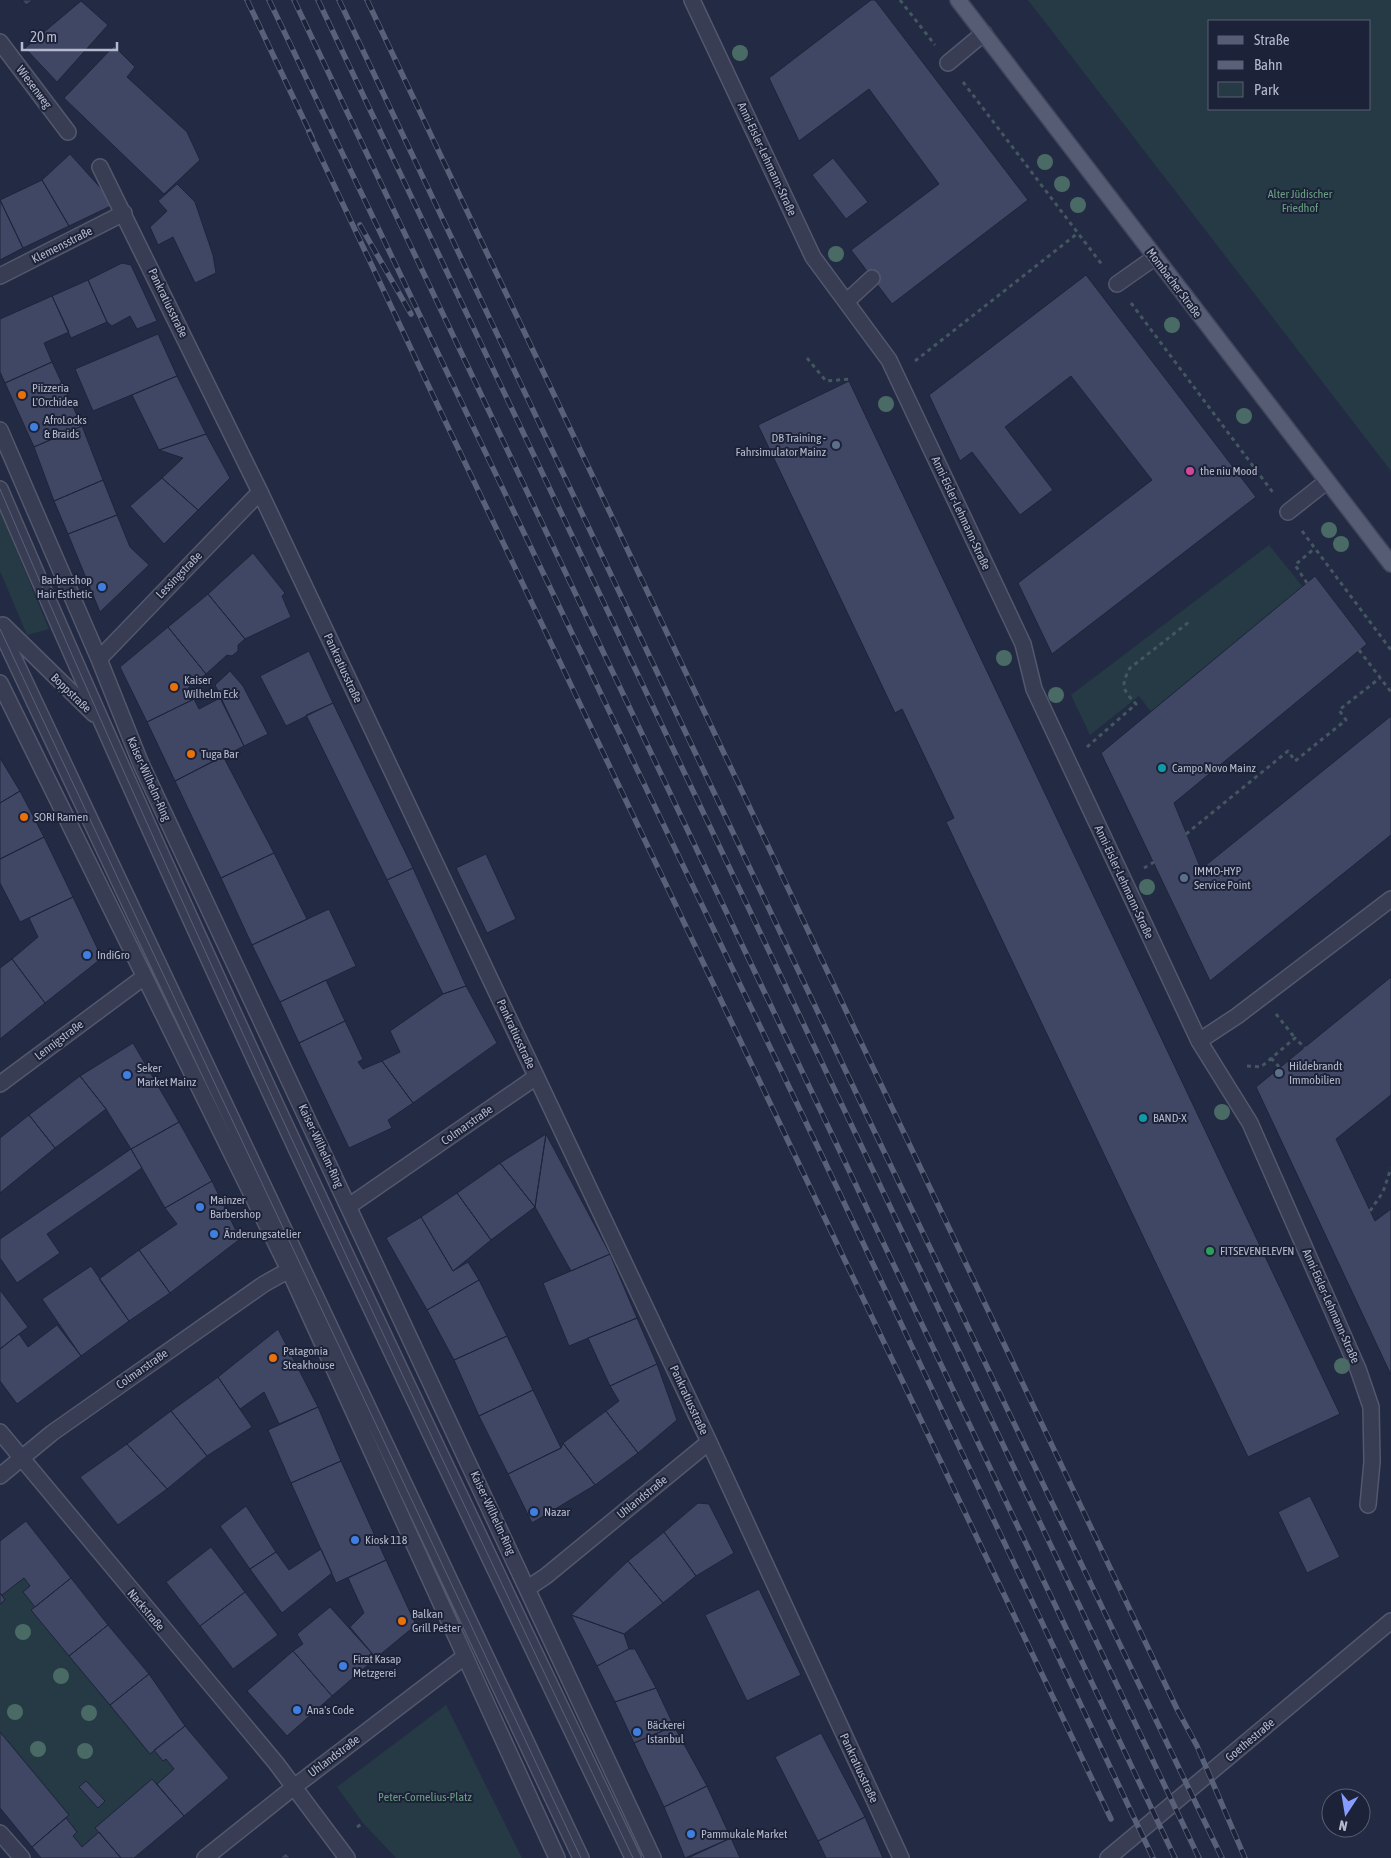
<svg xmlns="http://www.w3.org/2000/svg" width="1391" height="1858" font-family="'Asap Condensed',sans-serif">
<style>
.green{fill:#253a44;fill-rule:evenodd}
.building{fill:#404764;stroke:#1e243a}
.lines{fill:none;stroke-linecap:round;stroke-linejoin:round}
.minor-casing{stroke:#53586d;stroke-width:18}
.major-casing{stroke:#41465c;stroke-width:18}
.path{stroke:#435761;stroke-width:3;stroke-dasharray:4 4;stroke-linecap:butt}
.minor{stroke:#383d53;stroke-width:15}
.major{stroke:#565c73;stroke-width:15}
.tram{stroke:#59607a;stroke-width:1}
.rail-casing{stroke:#59607a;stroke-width:5.5}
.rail{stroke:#1c2238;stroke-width:4;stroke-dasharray:11;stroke-linecap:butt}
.tree{fill:#4a6b65}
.food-dot{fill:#e8710a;stroke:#1c2238;stroke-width:2}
.shop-dot{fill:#3f7fe0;stroke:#1c2238;stroke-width:2}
.service-dot{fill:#5c6f8a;stroke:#1c2238;stroke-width:2}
.hotel-dot{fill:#d1479c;stroke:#1c2238;stroke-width:2}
.culture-dot{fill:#0f9aa8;stroke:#1c2238;stroke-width:2}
.leisure-dot{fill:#2e9e5b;stroke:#1c2238;stroke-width:2}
.labels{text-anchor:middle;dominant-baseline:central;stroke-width:4;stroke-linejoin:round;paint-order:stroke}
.street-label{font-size:12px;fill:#b5b9cd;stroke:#1c2238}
.park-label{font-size:12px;fill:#69a081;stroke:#1c2238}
.poi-label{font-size:12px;fill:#b5b9cd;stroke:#1c2238;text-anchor:start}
</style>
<rect width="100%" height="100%" fill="#232a43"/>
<path class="green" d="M 1028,0 L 1391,0 L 1391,471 ZM 1210,21 L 1370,21 L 1370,109 L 1210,109 Z
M 0,511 L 49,629 L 27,635 L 0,571 Z
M 1269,545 L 1303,587 L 1151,712 L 1139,696 L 1090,735 L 1071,695 Z
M 24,1578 L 30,1586 L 23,1592 L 35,1607 L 31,1610 L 150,1754 L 154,1750 L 163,1761 L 166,1759 L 174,1769 L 157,1784 L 152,1779 L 95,1828 L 99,1832 L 82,1847 L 73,1836 L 77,1831 L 66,1818 L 69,1815 L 0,1732 L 0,1604 L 5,1600 L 2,1595 Z
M 446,1705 L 522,1858 L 396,1858 L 363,1823 L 337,1787 Z"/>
<path class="building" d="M 22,0 L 33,0 L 26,5 Z
M 871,0 L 875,0 L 1028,200 L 892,304 L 851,250 L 939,184 L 869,89 L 799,141 L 769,78 Z
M 81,1 L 108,25 L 57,82 L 25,48 Z
M 114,46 L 135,67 L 127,77 L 187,132 L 200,160 L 164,194 L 64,98 Z
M 70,154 L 115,204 L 69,226 L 42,180 Z
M 833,158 L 868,202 L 846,219 L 812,175 Z
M 42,180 L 69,226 L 23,248 L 0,200 Z
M 177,184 L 195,202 L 213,255 L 216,273 L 195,283 L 173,237 L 158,245 L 150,227 L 167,211 L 158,201 Z
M 0,200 L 23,248 L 0,260 Z
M 122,263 L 131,265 L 157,321 L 137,329 L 130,316 L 112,326 L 107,322 L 88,280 Z
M 1086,275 L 1256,497 L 1052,654 L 1018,583 L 1152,480 L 1071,376 L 1005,427 L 1053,490 L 1020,515 L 972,452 L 960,461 L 929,395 Z
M 88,280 L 107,322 L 71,338 L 52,296 Z
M 52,296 L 69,332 L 44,343 L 52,362 L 5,383 L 0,372 L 0,319 Z
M 158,334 L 177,376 L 93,411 L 75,369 Z
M 52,362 L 82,426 L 34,447 L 5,383 Z
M 177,376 L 206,434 L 159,450 L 132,395 Z
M 849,381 L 1340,1414 L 1248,1457 L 946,822 L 954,818 L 902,709 L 895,713 L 758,425 Z
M 82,426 L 103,480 L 54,501 L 34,447 Z
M 206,434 L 230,478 L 198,510 L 162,478 L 183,458 L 159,450 Z
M 162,478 L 198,510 L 164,544 L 130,506 Z
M 103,480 L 117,515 L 68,534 L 54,501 Z
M 117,515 L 130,547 L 149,565 L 100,612 L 68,534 Z
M 253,553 L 285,593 L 282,596 L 291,617 L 245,639 L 208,594 Z
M 1315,576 L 1367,644 L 1174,803 L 1201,869 L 1391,716 L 1391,835 L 1210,981 L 1101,753 Z
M 208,594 L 245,639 L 238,645 L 238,651 L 232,656 L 227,655 L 206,674 L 168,627 Z
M 168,627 L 206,674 L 188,688 L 194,699 L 147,722 L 120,667 Z
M 309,651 L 333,703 L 286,726 L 260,676 Z
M 230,671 L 243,686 L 268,734 L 244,746 L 215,685 Z
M 220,698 L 244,746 L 175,781 L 147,722 L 194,699 L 199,709 Z
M 333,703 L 413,868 L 387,880 L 306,715 Z
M 223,756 L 274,853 L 221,878 L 175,781 Z
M 0,758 L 20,791 L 0,803 Z
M 20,791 L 44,837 L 0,859 L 0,803 Z
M 44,837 L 73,897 L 20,922 L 0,883 L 0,859 Z
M 274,853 L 307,919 L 252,945 L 221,878 Z
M 486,854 L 516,919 L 487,933 L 456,868 Z
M 413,868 L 466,986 L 443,994 L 387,880 Z
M 73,897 L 102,958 L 45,1003 L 12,959 L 38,937 L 29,918 Z
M 329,909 L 356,966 L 280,1002 L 252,945 Z
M 12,959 L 45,1003 L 0,1039 L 0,968 Z
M 1391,977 L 1391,1095 L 1336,1139 L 1375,1221 L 1391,1209 L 1391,1375 L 1256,1087 Z
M 326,980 L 345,1021 L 299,1043 L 280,1002 Z
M 466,986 L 497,1043 L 413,1103 L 382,1061 L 400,1052 L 390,1031 L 443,994 Z
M 345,1021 L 363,1059 L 358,1062 L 363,1069 L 382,1061 L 413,1103 L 388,1120 L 392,1128 L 349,1148 L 299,1043 Z
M 133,1043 L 179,1122 L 131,1149 L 106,1109 L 80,1076 Z
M 80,1076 L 106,1109 L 55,1148 L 29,1115 Z
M 29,1115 L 55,1148 L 0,1193 L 0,1138 Z
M 179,1122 L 212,1181 L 165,1208 L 131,1149 Z
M 546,1134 L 610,1254 L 571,1271 L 535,1207 Z
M 546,1134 L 535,1207 L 500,1163 Z
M 131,1149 L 142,1168 L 47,1234 L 60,1253 L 17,1283 L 0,1258 L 0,1239 Z
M 500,1163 L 535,1207 L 491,1240 L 457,1193 Z
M 212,1181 L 240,1239 L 170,1293 L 139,1250 L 177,1224 L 165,1208 Z
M 457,1193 L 491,1240 L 453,1271 L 421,1217 Z
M 421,1217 L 453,1271 L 468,1262 L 479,1280 L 427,1310 L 386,1238 Z
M 139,1250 L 170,1293 L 129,1321 L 99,1279 Z
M 610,1254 L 637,1318 L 569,1346 L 543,1283 Z
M 91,1266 L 129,1321 L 81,1356 L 42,1299 Z
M 479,1280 L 507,1336 L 454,1360 L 427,1310 Z
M 0,1290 L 28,1327 L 0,1349 Z
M 637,1318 L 657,1364 L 610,1386 L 588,1338 Z
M 57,1325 L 81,1356 L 17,1404 L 0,1381 L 0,1349 L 19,1334 L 28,1347 Z
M 278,1329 L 318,1407 L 279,1424 L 264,1392 L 240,1409 L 218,1377 Z
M 507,1336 L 533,1390 L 479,1416 L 454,1360 Z
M 657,1364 L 677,1420 L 638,1453 L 606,1411 L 619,1401 L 610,1386 Z
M 218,1377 L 252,1427 L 207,1456 L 171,1411 Z
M 533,1390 L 561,1448 L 508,1474 L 479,1416 Z
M 318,1407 L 341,1461 L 291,1483 L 268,1430 Z
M 171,1411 L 207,1456 L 167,1489 L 127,1444 Z
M 606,1411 L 638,1453 L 595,1485 L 563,1443 Z
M 563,1443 L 595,1485 L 532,1523 L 508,1474 L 561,1448 Z
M 127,1444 L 167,1489 L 118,1525 L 80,1477 Z
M 341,1461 L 386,1560 L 336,1583 L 291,1483 Z
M 1310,1496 L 1340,1557 L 1307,1573 L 1278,1512 Z
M 698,1503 L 709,1504 L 734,1553 L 696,1576 L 664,1532 Z
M 246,1506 L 276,1552 L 250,1569 L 220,1526 Z
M 26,1521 L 71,1578 L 35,1607 L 23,1592 L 30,1586 L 24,1578 L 2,1595 L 0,1593 L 0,1541 Z
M 664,1532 L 696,1576 L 663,1603 L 628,1561 Z
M 211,1547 L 245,1592 L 200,1626 L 166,1582 Z
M 321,1549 L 332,1573 L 282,1613 L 250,1569 L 276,1552 L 289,1570 Z
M 386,1560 L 416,1625 L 376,1658 L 350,1627 L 364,1613 L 348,1578 Z
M 628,1561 L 663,1603 L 624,1634 L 571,1615 Z
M 71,1578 L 108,1625 L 69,1656 L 31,1610 Z
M 759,1589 L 801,1675 L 747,1701 L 705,1615 Z
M 245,1592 L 278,1635 L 233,1669 L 200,1626 Z
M 0,1593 L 5,1600 L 0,1604 Z
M 330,1607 L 376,1658 L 332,1696 L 293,1651 L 303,1644 L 297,1634 Z
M 571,1615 L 624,1634 L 629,1649 L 597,1666 Z
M 108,1625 L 149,1674 L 110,1705 L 69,1656 Z
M 629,1649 L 635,1649 L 656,1688 L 615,1702 L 597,1666 Z
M 293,1651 L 332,1696 L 287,1736 L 247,1691 Z
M 149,1674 L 185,1726 L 150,1754 L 110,1705 Z
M 656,1688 L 674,1726 L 634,1743 L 615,1702 Z
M 185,1726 L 229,1778 L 184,1816 L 157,1784 L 174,1769 L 166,1759 L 163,1761 L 154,1750 Z
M 674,1726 L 707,1786 L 664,1807 L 634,1743 Z
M 0,1732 L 69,1815 L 32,1847 L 0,1808 Z
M 821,1733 L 865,1817 L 818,1841 L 775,1757 Z
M 152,1779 L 184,1816 L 134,1858 L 121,1858 L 95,1828 Z
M 86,1781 L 105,1801 L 98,1808 L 79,1787 Z
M 707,1786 L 731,1838 L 685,1858 L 664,1807 Z
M 865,1817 L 883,1858 L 826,1858 L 818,1841 Z
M 66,1818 L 77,1832 L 73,1836 L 82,1847 L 99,1832 L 121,1858 L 41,1858 L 32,1847 Z
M 731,1838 L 740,1858 L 688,1858 Z
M 286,1853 L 290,1858 L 280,1858 Z"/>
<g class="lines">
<defs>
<path id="minor" d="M 692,0 L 813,257 L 889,360 L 1023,644 L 1034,689 L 1199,1041 L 1250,1123 L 1358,1369 L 1371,1407 L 1372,1462 L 1368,1505
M 0,42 L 68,132
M 948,63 L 984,33
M 100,167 L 260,492 L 709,1442 L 901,1858
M 0,276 L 124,213
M 1117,284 L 1154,258
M 846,302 L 872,278
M 0,430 L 99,659 L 141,764 L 653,1858
M 0,489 C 198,951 416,1405 633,1858
M 1288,512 L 1326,482
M 3,625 L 94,714
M 0,629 L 581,1858
M 99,659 L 260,492
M 0,683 L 289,1270 L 557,1858
M 1199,1041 L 1237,1016 L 1391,899
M 0,1084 L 144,977
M 349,1206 L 536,1077
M 0,1432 L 276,1763 L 347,1858
M 0,1476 L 52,1433 L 264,1284 L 289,1270
M 528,1588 L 546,1576 L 709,1442
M 0,1833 L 22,1858
M 205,1858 L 294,1787 L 464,1657
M 1108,1858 L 1391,1621"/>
<path id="major" d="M 958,0 L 1391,564"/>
</defs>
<use href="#minor" class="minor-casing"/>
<use href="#major" class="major-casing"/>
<path class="path" d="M 900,0 L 935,45
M 963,82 L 1103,266
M 1131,303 L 1274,494
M 807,358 L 826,381 L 850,379
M 915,361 L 1078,233
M 1302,531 L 1391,650
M 1307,583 L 1295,565 L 1315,548
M 1359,650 L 1391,692
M 1087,747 L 1136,704 C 1123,690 1120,686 1130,668 L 1189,622
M 1186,834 L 1288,751 L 1295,761 L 1346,720 L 1339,710 L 1380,678
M 1144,868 L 1154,862
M 1276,1014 L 1295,1038
M 1271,1058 L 1281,1069
M 1247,1066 L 1261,1067 L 1295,1038 L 1305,1048
M 1370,1211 L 1383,1192 L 1391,1168
M 357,1827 L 363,1823"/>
<use href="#minor" class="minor"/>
<use href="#major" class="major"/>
<path class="tram" d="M 0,489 C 198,951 416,1405 633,1858
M 0,629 L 581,1858"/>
<defs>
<path id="rail" d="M 247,0 L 312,137
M 269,0 L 823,1158 L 1153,1858
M 294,0 L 1175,1858
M 318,0 L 1199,1858
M 339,0 L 878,1139 L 1222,1858
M 367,0 L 1177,1709 L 1197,1746 L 1245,1858
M 309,132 L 438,406 L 1111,1819
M 360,225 L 411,314"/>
</defs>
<use href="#rail" class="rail-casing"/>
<use href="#rail" class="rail"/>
</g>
<g class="tree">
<circle cx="740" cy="53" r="8"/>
<circle cx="1045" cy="162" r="8"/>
<circle cx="1062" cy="184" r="8"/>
<circle cx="1078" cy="205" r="8"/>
<circle cx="836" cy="254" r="8"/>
<circle cx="1172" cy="325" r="8"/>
<circle cx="886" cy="404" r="8"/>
<circle cx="1244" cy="416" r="8"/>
<circle cx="1329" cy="530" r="8"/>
<circle cx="1341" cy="544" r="8"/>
<circle cx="1004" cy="658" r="8"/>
<circle cx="1056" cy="695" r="8"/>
<circle cx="1147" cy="887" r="8"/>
<circle cx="1222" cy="1112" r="8"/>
<circle cx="1342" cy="1366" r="8"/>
<circle cx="23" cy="1632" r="8"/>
<circle cx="61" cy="1676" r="8"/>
<circle cx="15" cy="1712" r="8"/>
<circle cx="89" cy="1713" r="8"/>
<circle cx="38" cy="1749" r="8"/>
<circle cx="85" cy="1751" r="8"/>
</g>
<g class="food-dot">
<circle cx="22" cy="395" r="5"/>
<circle cx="174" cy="687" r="5"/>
<circle cx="191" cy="754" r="5"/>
<circle cx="24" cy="817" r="5"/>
<circle cx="273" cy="1358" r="5"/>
<circle cx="402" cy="1621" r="5"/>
</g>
<g class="shop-dot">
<circle cx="34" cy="427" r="5"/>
<circle cx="102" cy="587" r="5"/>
<circle cx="87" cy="955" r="5"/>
<circle cx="127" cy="1075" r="5"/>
<circle cx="200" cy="1207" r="5"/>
<circle cx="214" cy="1234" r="5"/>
<circle cx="534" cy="1512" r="5"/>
<circle cx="355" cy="1540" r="5"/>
<circle cx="343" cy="1666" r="5"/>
<circle cx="297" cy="1710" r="5"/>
<circle cx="637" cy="1732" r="5"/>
<circle cx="691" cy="1834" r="5"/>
</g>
<g class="service-dot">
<circle cx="836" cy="445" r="5"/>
<circle cx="1184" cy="878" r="5"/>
<circle cx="1279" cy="1073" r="5"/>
</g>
<circle class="hotel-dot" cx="1190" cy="471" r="5"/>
<g class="culture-dot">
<circle cx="1162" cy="768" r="5"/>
<circle cx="1143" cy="1118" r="5"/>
</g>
<circle class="leisure-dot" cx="1210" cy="1251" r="5"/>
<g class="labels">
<g class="street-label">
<text transform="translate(34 87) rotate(53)">Wiesenweg</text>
<text transform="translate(767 159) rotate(65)">Anni-Eisler-Lehmann-Straße</text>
<text transform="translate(62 245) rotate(-27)">Klemensstraße</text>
<text transform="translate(1174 283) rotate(53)">Mombacher Straße</text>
<text transform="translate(168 303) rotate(64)">Pankratiusstraße</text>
<text transform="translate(961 513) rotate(65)">Anni-Eisler-Lehmann-Straße</text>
<text transform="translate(179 575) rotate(-46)">Lessingstraße</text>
<text transform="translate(343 668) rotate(65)">Pankratiusstraße</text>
<text transform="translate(71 693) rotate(44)">Boppstraße</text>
<text transform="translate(149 779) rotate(66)">Kaiser-Wilhelm-Ring</text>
<text transform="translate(1124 882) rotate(65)">Anni-Eisler-Lehmann-Straße</text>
<text transform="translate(516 1034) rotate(65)">Pankratiusstraße</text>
<text transform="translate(59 1040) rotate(-37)">Lennigstraße</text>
<text transform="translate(467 1125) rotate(-35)">Colmarstraße</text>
<text transform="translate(321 1146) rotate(65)">Kaiser-Wilhelm-Ring</text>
<text transform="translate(1331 1306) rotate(66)">Anni-Eisler-Lehmann-Straße</text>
<text transform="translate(142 1369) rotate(-35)">Colmarstraße</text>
<text transform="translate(689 1400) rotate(65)">Pankratiusstraße</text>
<text transform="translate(642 1497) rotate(-39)">Uhlandstraße</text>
<text transform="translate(493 1513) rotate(65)">Kaiser-Wilhelm-Ring</text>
<text transform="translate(146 1610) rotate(50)">Nackstraße</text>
<text transform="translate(1250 1740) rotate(-40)">Goethestraße</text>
<text transform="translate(334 1756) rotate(-37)">Uhlandstraße</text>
<text transform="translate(859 1768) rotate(65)">Pankratiusstraße</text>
</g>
<g class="park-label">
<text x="1300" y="194">Alter Jüdischer<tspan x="1300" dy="14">Friedhof</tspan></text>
<text x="425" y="1797">Peter-Cornelius-Platz</text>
</g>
<g class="poi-label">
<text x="32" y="388">Piizzeria<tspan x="32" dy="14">L'Orchidea</tspan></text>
<text x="44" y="420">AfroLocks<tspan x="44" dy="14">&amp; Braids</tspan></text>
<text x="826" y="438" text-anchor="end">DB Training -<tspan x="826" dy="14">Fahrsimulator Mainz</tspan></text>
<text x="1200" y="471">the niu Mood</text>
<text x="92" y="580" text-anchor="end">Barbershop<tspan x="92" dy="14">Hair Esthetic</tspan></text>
<text x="184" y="680">Kaiser<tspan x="184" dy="14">Wilhelm Eck</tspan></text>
<text x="201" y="754">Tuga Bar</text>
<text x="1172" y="768">Campo Novo Mainz</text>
<text x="34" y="817">SORI Ramen</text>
<text x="1194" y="871">IMMO-HYP<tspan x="1194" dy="14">Service Point</tspan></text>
<text x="97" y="955">IndiGro</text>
<text x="1289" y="1066">Hildebrandt<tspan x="1289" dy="14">Immobilien</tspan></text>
<text x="137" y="1068">Seker<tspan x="137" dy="14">Market Mainz</tspan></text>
<text x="1153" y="1118">BAND-X</text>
<text x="210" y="1200">Mainzer<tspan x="210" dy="14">Barbershop</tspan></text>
<text x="224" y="1234">Änderungsatelier</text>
<text x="1220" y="1251">FITSEVENELEVEN</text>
<text x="283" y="1351">Patagonia<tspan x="283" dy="14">Steakhouse</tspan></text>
<text x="544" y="1512">Nazar</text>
<text x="365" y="1540">Kiosk 118</text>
<text x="412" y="1614">Balkan<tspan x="412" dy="14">Grill Pešter</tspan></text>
<text x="353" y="1659">Firat Kasap<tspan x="353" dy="14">Metzgerei</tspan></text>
<text x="307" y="1710">Ana's Code</text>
<text x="647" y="1725">Bäckerei<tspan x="647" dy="14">Istanbul</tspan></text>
<text x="701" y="1834">Pammukale Market</text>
</g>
</g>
<rect x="1208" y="20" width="162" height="90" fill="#1c2238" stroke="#595e74"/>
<rect x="1218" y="36" width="25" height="8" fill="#565c73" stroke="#595e74"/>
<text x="1254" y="45" font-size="15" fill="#b5b9cd">Straße</text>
<rect x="1218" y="61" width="25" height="8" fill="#59607a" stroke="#595e74"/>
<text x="1254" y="70" font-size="15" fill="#b5b9cd">Bahn</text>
<rect x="1218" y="82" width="25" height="15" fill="#253a44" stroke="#595e74"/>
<text x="1254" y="95" font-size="15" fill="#b5b9cd">Park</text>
<g transform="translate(1346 1813) rotate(192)"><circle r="24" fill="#1c2238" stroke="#595e74"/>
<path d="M0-4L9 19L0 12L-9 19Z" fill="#879cff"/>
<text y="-8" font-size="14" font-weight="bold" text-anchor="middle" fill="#b5b9cd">N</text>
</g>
<path d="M22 42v8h95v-8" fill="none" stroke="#b5b9cd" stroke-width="2.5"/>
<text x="30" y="42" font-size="15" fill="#b5b9cd" stroke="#1c2238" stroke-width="4" paint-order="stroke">20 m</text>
</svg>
